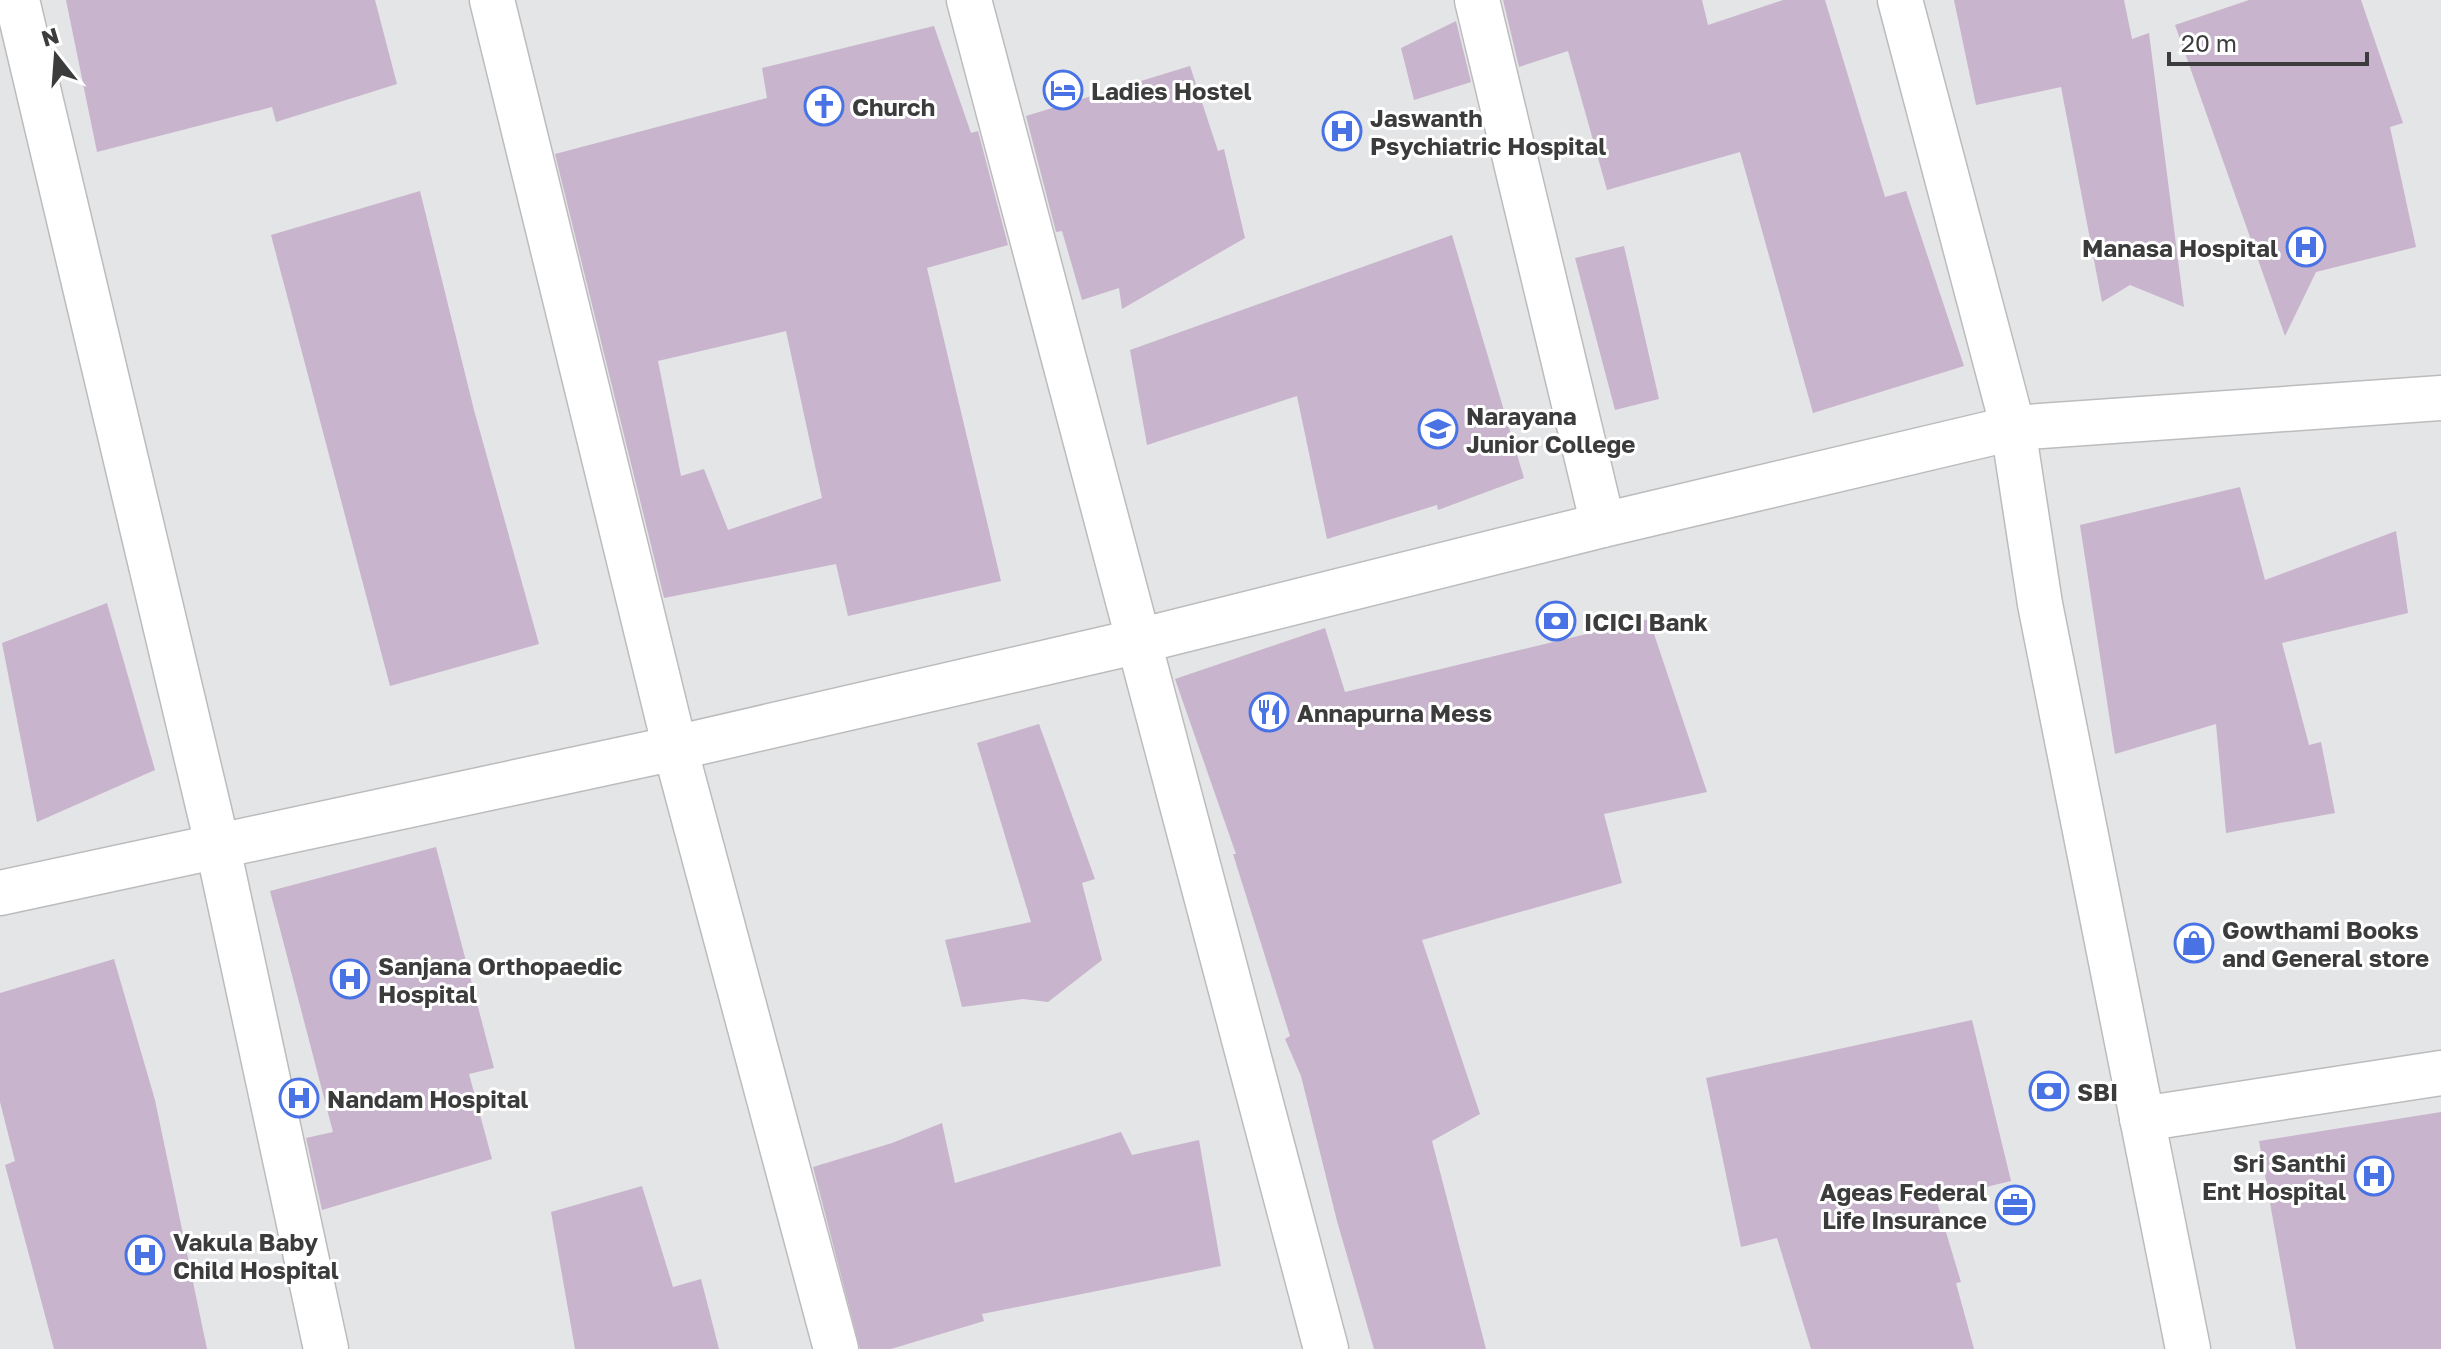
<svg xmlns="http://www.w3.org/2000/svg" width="2441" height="1349" font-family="'Golos Text',sans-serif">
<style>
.building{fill:#c9b4cd;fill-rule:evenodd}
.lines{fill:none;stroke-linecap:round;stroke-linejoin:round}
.street-casing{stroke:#bcbcbd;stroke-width:47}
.secondary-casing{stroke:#bcbcbd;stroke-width:47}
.street{stroke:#fff;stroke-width:44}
.secondary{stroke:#fff;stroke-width:44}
.labels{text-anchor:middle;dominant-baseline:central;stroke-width:6;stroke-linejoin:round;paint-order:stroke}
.poi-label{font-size:24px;font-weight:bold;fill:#3c3c3c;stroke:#fff;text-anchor:start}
</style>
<rect width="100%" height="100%" fill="#e4e5e6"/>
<path class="building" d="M 66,0 L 375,0 L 397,84 L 276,122 L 272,107 L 97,152 Z
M 1503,0 L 1702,0 L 1708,25 L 1783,0 L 1825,0 L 1885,197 L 1906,191 L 1964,366 L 1813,413 L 1740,152 L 1607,190 L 1568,51 L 1519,67 Z
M 1954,0 L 2124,0 L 2132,39 L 2149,33 L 2184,307 L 2130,285 L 2102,302 L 2061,87 L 1976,105 Z
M 2249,0 L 2361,0 L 2403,123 L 2390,127 L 2416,247 L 2316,272 L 2285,336 L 2175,25 Z
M 1456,21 L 1471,82 L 1414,100 L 1401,48 Z
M 934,26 L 971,133 L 978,131 L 1008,245 L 927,268 L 1001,581 L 848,616 L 836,564 L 664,598 L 555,154 L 767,98 L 762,68 ZM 786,331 L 822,498 L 728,530 L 704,469 L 681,476 L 658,361 Z
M 1190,66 L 1218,151 L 1224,149 L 1245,238 L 1122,309 L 1119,288 L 1082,300 L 1062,231 L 1056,232 L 1026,116 Z
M 420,191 L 474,410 L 539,644 L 390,686 L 271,235 Z
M 1452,235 L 1524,478 L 1438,510 L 1437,505 L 1327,539 L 1297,396 L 1147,445 L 1130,350 Z
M 1624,246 L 1659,399 L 1615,410 L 1575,258 Z
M 2240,487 L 2265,580 L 2396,531 L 2408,613 L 2282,643 L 2309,745 L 2321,742 L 2335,813 L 2226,833 L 2216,724 L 2115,754 L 2080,525 Z
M 107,603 L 155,770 L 37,822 L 2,643 Z
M 1649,619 L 1707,792 L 1604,814 L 1622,883 L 1422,940 L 1480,1114 L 1432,1141 L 1486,1349 L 1374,1349 L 1337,1221 L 1301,1076 L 1285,1039 L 1290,1036 L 1233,854 L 1236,854 L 1175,679 L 1325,628 L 1345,692 Z
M 1039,724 L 1095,879 L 1082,883 L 1102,960 L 1048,1002 L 1023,999 L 962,1007 L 945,940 L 1031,922 L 977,743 Z
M 436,847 L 494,1068 L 469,1074 L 492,1159 L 322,1210 L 306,1138 L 333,1132 L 270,891 Z
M 114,959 L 155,1100 L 207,1349 L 54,1349 L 5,1165 L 15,1161 L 0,1102 L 0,993 Z
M 1972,1020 L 2011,1181 L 1936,1199 L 1961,1282 L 1956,1283 L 1974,1349 L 1811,1349 L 1777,1238 L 1741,1247 L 1706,1078 Z
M 2441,1112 L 2441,1349 L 2296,1349 L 2259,1141 Z
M 942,1123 L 955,1183 L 1121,1132 L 1132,1155 L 1199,1140 L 1221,1266 L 982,1314 L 984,1321 L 891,1349 L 860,1349 L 813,1167 L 892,1143 Z
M 642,1186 L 673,1287 L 701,1279 L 719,1349 L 575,1349 L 551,1212 Z"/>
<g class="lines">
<defs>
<path id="street" d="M 17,0 L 218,848 L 326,1349
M 492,0 L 675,748 L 836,1349
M 969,0 L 1326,1349
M 1477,0 L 1603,525
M 0,893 L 675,748 L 1139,641 L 1603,525 L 2013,428 L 2441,398
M 2142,1119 L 2441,1073"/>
<path id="secondary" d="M 1900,0 L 2013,428 L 2040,604 L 2188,1349"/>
</defs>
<use href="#street" class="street-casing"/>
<use href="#secondary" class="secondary-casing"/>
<use href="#street" class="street"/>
<use href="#secondary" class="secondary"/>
</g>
<defs>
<symbol id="hotel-ring" viewBox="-11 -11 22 22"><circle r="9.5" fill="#fff" stroke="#4973e5" stroke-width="1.5"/><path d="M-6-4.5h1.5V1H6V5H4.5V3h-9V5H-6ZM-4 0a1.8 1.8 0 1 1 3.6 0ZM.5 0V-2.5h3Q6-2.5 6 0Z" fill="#4973e5"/></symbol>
<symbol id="church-ring" viewBox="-11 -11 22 22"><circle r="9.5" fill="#fff" stroke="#4973e5" stroke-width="1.5"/><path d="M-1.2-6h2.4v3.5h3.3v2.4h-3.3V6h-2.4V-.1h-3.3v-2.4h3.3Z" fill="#4973e5"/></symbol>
<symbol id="hospital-ring" viewBox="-11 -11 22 22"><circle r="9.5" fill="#fff" stroke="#4973e5" stroke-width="1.5"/><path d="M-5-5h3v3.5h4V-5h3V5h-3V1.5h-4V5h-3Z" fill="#4973e5"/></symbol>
<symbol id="university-ring" viewBox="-11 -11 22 22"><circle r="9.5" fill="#fff" stroke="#4973e5" stroke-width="1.5"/><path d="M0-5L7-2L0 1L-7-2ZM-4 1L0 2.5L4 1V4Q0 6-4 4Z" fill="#4973e5"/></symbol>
<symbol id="bank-ring" viewBox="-11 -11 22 22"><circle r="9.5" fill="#fff" stroke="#4973e5" stroke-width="1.5"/><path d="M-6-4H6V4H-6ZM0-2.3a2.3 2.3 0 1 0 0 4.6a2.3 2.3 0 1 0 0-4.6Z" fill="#4973e5"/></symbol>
<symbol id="restaurant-ring" viewBox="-11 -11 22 22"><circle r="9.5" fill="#fff" stroke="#4973e5" stroke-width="1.5"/><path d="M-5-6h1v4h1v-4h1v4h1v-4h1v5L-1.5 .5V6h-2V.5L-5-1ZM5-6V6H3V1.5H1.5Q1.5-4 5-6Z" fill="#4973e5"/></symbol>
<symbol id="shop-ring" viewBox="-11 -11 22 22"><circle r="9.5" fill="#fff" stroke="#4973e5" stroke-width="1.5"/><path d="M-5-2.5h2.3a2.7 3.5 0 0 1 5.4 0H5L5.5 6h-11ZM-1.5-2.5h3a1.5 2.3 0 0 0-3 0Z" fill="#4973e5"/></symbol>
<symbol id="office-ring" viewBox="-11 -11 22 22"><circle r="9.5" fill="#fff" stroke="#4973e5" stroke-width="1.5"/><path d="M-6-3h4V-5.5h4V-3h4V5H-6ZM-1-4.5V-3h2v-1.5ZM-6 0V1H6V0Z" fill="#4973e5"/></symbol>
</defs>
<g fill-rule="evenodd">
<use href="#hotel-ring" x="1041" y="68" width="44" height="44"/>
<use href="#church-ring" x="802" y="84" width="44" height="44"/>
<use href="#hospital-ring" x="1320" y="109" width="44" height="44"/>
<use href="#hospital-ring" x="2284" y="225" width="44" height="44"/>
<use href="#university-ring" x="1416" y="407" width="44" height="44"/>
<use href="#bank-ring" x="1534" y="599" width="44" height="44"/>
<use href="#restaurant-ring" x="1247" y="690" width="44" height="44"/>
<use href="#shop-ring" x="2172" y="921" width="44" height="44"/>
<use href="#hospital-ring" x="328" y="957" width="44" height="44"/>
<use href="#bank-ring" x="2027" y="1069" width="44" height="44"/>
<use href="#hospital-ring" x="277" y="1076" width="44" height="44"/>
<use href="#hospital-ring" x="2352" y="1154" width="44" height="44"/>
<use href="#office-ring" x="1993" y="1183" width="44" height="44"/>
<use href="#hospital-ring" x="123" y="1233" width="44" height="44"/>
</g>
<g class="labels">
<g class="poi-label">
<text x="1091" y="90">Ladies Hostel</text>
<text x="852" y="106">Church</text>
<text x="1370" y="117">Jaswanth<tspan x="1370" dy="28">Psychiatric Hospital</tspan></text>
<text x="2278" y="247" text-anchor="end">Manasa Hospital</text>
<text x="1466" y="415">Narayana<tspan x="1466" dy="28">Junior College</tspan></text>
<text x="1584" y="621">ICICI Bank</text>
<text x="1297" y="712">Annapurna Mess</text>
<text x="2222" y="929">Gowthami Books<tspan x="2222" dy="28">and General store</tspan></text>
<text x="378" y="965">Sanjana Orthopaedic<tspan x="378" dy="28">Hospital</tspan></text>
<text x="2077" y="1091">SBI</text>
<text x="327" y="1098">Nandam Hospital</text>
<text x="2346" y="1162" text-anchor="end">Sri Santhi<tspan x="2346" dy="28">Ent Hospital</tspan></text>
<text x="1987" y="1191" text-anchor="end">Ageas Federal<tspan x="1987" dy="28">Life Insurance</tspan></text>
<text x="173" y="1241">Vakula Baby<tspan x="173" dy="28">Child Hospital</tspan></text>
</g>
</g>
<g transform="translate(56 56) rotate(343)" stroke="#ffffff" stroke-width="6" paint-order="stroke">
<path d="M0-6L14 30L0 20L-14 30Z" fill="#3c3c3c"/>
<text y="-12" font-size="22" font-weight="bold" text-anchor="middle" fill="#3c3c3c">N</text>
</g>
<path d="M2169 52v12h198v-12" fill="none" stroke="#3c3c3c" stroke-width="4"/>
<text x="2181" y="52" font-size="24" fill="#3c3c3c" stroke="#ffffff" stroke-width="6" paint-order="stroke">20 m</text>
</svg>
